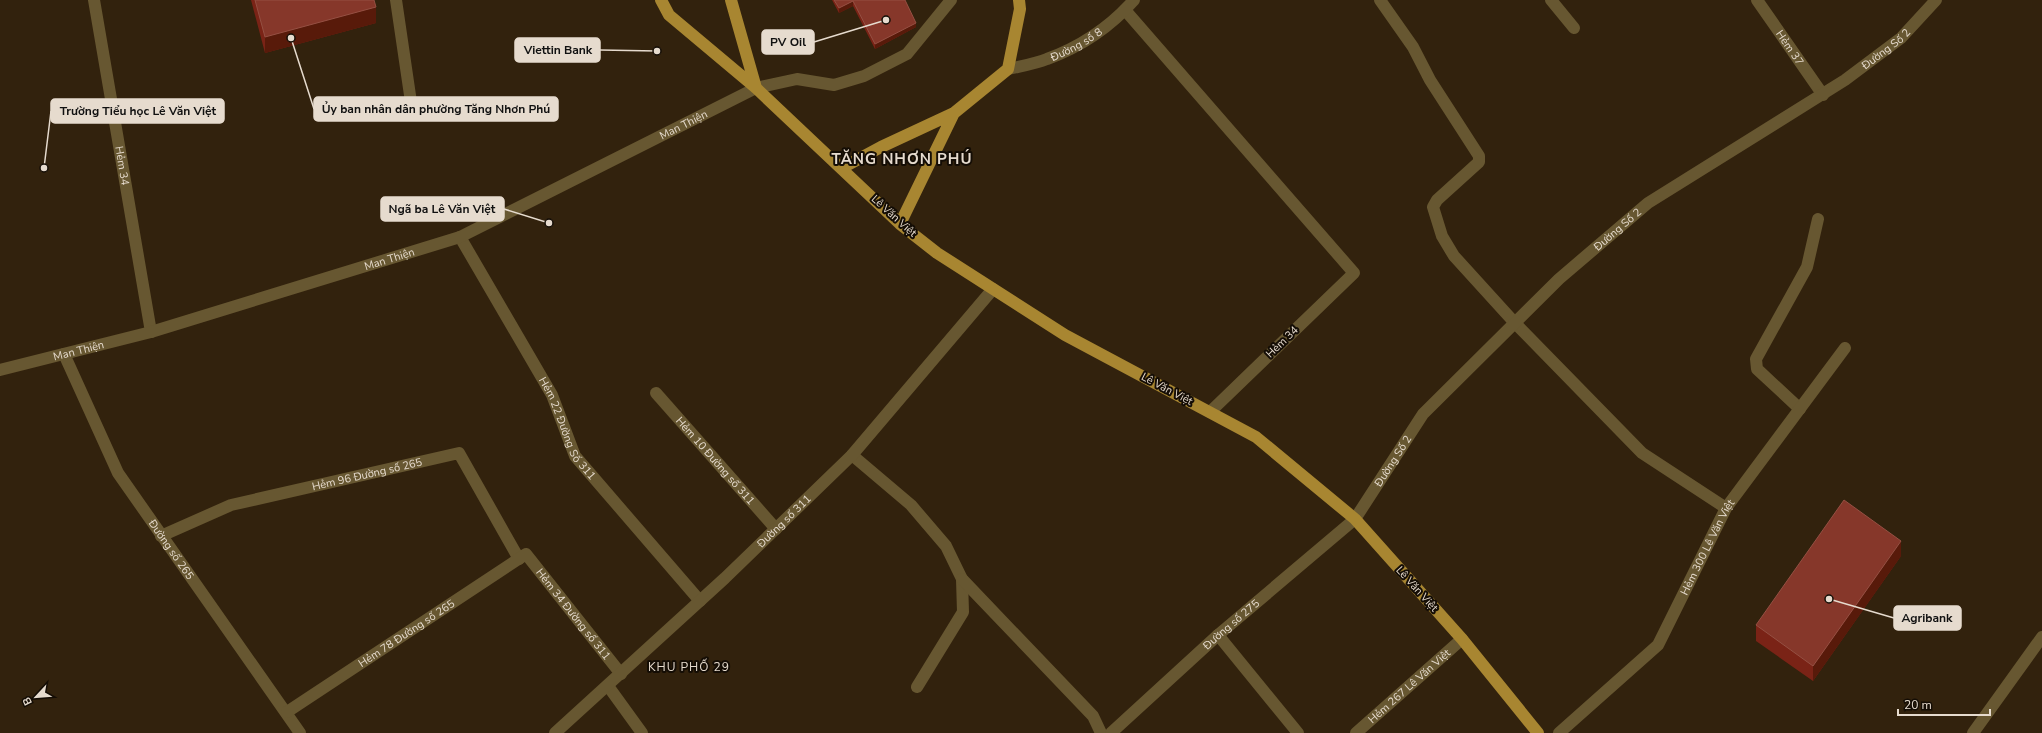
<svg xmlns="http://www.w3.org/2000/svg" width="2042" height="733" font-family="'Nunito Sans',sans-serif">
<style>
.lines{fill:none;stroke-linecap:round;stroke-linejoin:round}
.minor{stroke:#675731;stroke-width:12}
.major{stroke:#a88631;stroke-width:12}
.wall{fill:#7a2316}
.shaded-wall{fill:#581a0a}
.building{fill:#86372a;stroke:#955043}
.labels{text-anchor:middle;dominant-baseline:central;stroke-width:4;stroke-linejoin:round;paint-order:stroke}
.street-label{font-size:11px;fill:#e6dbce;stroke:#140d05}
.neighbourhood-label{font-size:12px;letter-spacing:1px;fill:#e6dbce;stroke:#140d05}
.district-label{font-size:15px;font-weight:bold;letter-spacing:1px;fill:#e6dbce;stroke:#140d05}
.leader{fill:none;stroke:#e6dbce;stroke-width:1.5}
.callout-dot{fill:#e6dbce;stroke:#140d05;stroke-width:1.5}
.callout{fill:#e6dbce;stroke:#e6dbce;stroke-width:1.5}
.callout-label{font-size:12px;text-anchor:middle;font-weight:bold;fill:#111}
</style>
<rect width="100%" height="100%" fill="#32220d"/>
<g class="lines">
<g class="minor">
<path id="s1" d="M 94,0 L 151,332"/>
<path d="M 396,0 L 411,102"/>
<path d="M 1380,0 L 1413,47 L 1430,80 L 1479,156 L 1479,162 L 1437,200 L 1433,207 L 1442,236 L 1454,256 L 1514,322 L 1642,453 L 1726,508"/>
<path d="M 1551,0 L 1574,28"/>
<path id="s2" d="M 1757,0 L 1823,95"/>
<path d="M 1125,10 L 1354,273 L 1210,412"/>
<path id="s3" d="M 1008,69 C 1021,66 1035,64 1047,59 C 1080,47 1111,26 1134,0"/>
<path id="s4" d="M 460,237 L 552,395 L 575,456 L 700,601"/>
<path id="s5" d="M 64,354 L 118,473 L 300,733"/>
<path id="s6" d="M 0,370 L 151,332 L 460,237 L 756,88 L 797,79 L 834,85 L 864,76 L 907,54 L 951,0"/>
<path id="s7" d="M 656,393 L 776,529"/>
<path d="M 1800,409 L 1757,369 L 1756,359 L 1807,267 L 1818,219"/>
<path d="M 852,455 L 911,505 L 946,546 L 962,579 L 963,612 L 917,687"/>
<path id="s8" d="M 161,536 L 231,505 L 459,453 L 519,559"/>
<path d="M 962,579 L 1093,716 L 1101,733"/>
<path d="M 1218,635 L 1298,733"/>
<path d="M 608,686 L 642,733"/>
<path id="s9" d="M 287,712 L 526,554 L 621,674"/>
<path id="s10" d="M 555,733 L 725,578 L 852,455 L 993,289"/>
<path id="s11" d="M 1111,733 L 1218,635 L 1355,519 L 1423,414 L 1559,279 L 1648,203 L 1845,80 L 1901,38 L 1936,0"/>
<path id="s12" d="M 1356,733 L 1462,639"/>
<path id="s13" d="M 1559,733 L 1658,645 L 1726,508 L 1845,348"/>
<path d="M 1973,733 L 2042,637"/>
</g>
<path class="major" d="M 661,0 L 669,15 L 756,88 L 900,224 L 937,253 L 1065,335 L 1256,437 L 1355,519 L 1462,639 L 1538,733
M 731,0 L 756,88
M 842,168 L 881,147 L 954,113 L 1008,69 L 1020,9 L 1019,0
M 900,224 L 954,113"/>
</g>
<path class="wall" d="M 251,0 L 374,0 L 376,23 L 265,53 Z
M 832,0 L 905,0 L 916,27 L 875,49 L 853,6 L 839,13 Z
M 1901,556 L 1813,681 L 1756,641 L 1756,625 Z"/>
<path class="shaded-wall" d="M 853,1 L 853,6 L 839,13 L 839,8 Z
M 376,7 L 376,23 L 265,53 L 265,37 Z
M 916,23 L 916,27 L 875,49 L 875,44 Z
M 1901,541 L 1901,556 L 1813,681 L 1813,666 Z"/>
<path class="building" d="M 255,0 L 374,0 L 376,7 L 265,37 Z
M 834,0 L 905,0 L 916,23 L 875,44 L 853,1 L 839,8 Z
M 1844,500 L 1901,541 L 1813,666 L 1756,625 Z"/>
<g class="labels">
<g class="street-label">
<text stroke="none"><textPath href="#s3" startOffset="73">Đường số 8</textPath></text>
<text stroke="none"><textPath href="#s2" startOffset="58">Hẻm 37</textPath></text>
<text stroke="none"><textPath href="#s11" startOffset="1042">Đường Số 2</textPath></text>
<text stroke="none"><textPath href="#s6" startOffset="729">Man Thiện</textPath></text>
<text stroke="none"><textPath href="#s1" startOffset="168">Hẻm 34</textPath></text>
<text transform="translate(894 216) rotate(42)">Lê Văn Việt</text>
<text stroke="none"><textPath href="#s11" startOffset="718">Đường Số 2</textPath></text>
<text stroke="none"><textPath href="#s6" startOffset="405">Man Thiện</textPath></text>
<text transform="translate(1282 342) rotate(-44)">Hẻm 34</text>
<text stroke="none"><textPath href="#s6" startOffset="81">Man Thiện</textPath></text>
<text transform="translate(1167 389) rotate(28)">Lê Văn Việt</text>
<text stroke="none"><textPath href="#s4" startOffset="220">Hẻm 22 Đường Số 311</textPath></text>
<text stroke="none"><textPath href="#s11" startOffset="394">Đường Số 2</textPath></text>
<text stroke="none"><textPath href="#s7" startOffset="90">Hẻm 10 Đường số 311</textPath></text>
<text stroke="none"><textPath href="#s8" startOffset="216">Hẻm 96 Đường số 265</textPath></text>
<text stroke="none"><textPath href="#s10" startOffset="312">Đường số 311</textPath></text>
<text stroke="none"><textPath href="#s13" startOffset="242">Hẻm 300 Lê Văn Việt</textPath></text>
<text stroke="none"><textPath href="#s5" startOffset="224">Đường số 265</textPath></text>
<text transform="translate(1417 589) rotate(48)">Lê Văn Việt</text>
<text stroke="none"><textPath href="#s9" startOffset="363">Hẻm 34 Đường số 311</textPath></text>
<text stroke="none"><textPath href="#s11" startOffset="162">Đường số 275</textPath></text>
<text stroke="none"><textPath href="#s9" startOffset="143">Hẻm 78 Đường số 265</textPath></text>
<text stroke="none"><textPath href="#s12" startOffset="71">Hẻm 267 Lê Văn Việt</textPath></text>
</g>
<g class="neighbourhood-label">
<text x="689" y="667">KHU PHỐ 29</text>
</g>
<g class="district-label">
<text x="902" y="159">TĂNG NHƠN PHÚ</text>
</g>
</g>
<path class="leader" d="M886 20L814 42M657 51L600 50M291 38L314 109M44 168L51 111M549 223L504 209M1829 599L1894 618"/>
<g class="callout-dot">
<circle cx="886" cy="20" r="4"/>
<circle cx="657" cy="51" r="4"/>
<circle cx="291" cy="38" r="4"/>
<circle cx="44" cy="168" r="4"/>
<circle cx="549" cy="223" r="4"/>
<circle cx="1829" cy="599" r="4"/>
</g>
<g class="callout">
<rect x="762" y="30" width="52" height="24" rx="4"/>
<rect x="515" y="38" width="85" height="24" rx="4"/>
<rect x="314" y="97" width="244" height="24" rx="4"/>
<rect x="51" y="99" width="173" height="24" rx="4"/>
<rect x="381" y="197" width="123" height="24" rx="4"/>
<rect x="1894" y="606" width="67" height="24" rx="4"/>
</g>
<g class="callout-label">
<text x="788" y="46">PV Oil</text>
<text x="558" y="54">Viettin Bank</text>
<text x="436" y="113">Ủy ban nhân dân phường Tăng Nhơn Phú</text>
<text x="138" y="115">Trường Tiểu học Lê Văn Việt</text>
<text x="442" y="213">Ngã ba Lê Văn Việt</text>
<text x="1927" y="622">Agribank</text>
</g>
<g transform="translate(36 697) rotate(244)" stroke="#140d05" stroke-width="3" paint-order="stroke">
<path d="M0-3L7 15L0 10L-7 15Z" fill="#e6dbce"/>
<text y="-6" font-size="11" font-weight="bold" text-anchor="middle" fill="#e6dbce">B</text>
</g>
<path d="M1898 709v6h92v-6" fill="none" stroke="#e6dbce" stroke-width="2"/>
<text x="1904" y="709" font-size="12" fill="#e6dbce" stroke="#140d05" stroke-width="3" paint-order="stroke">20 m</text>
</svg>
